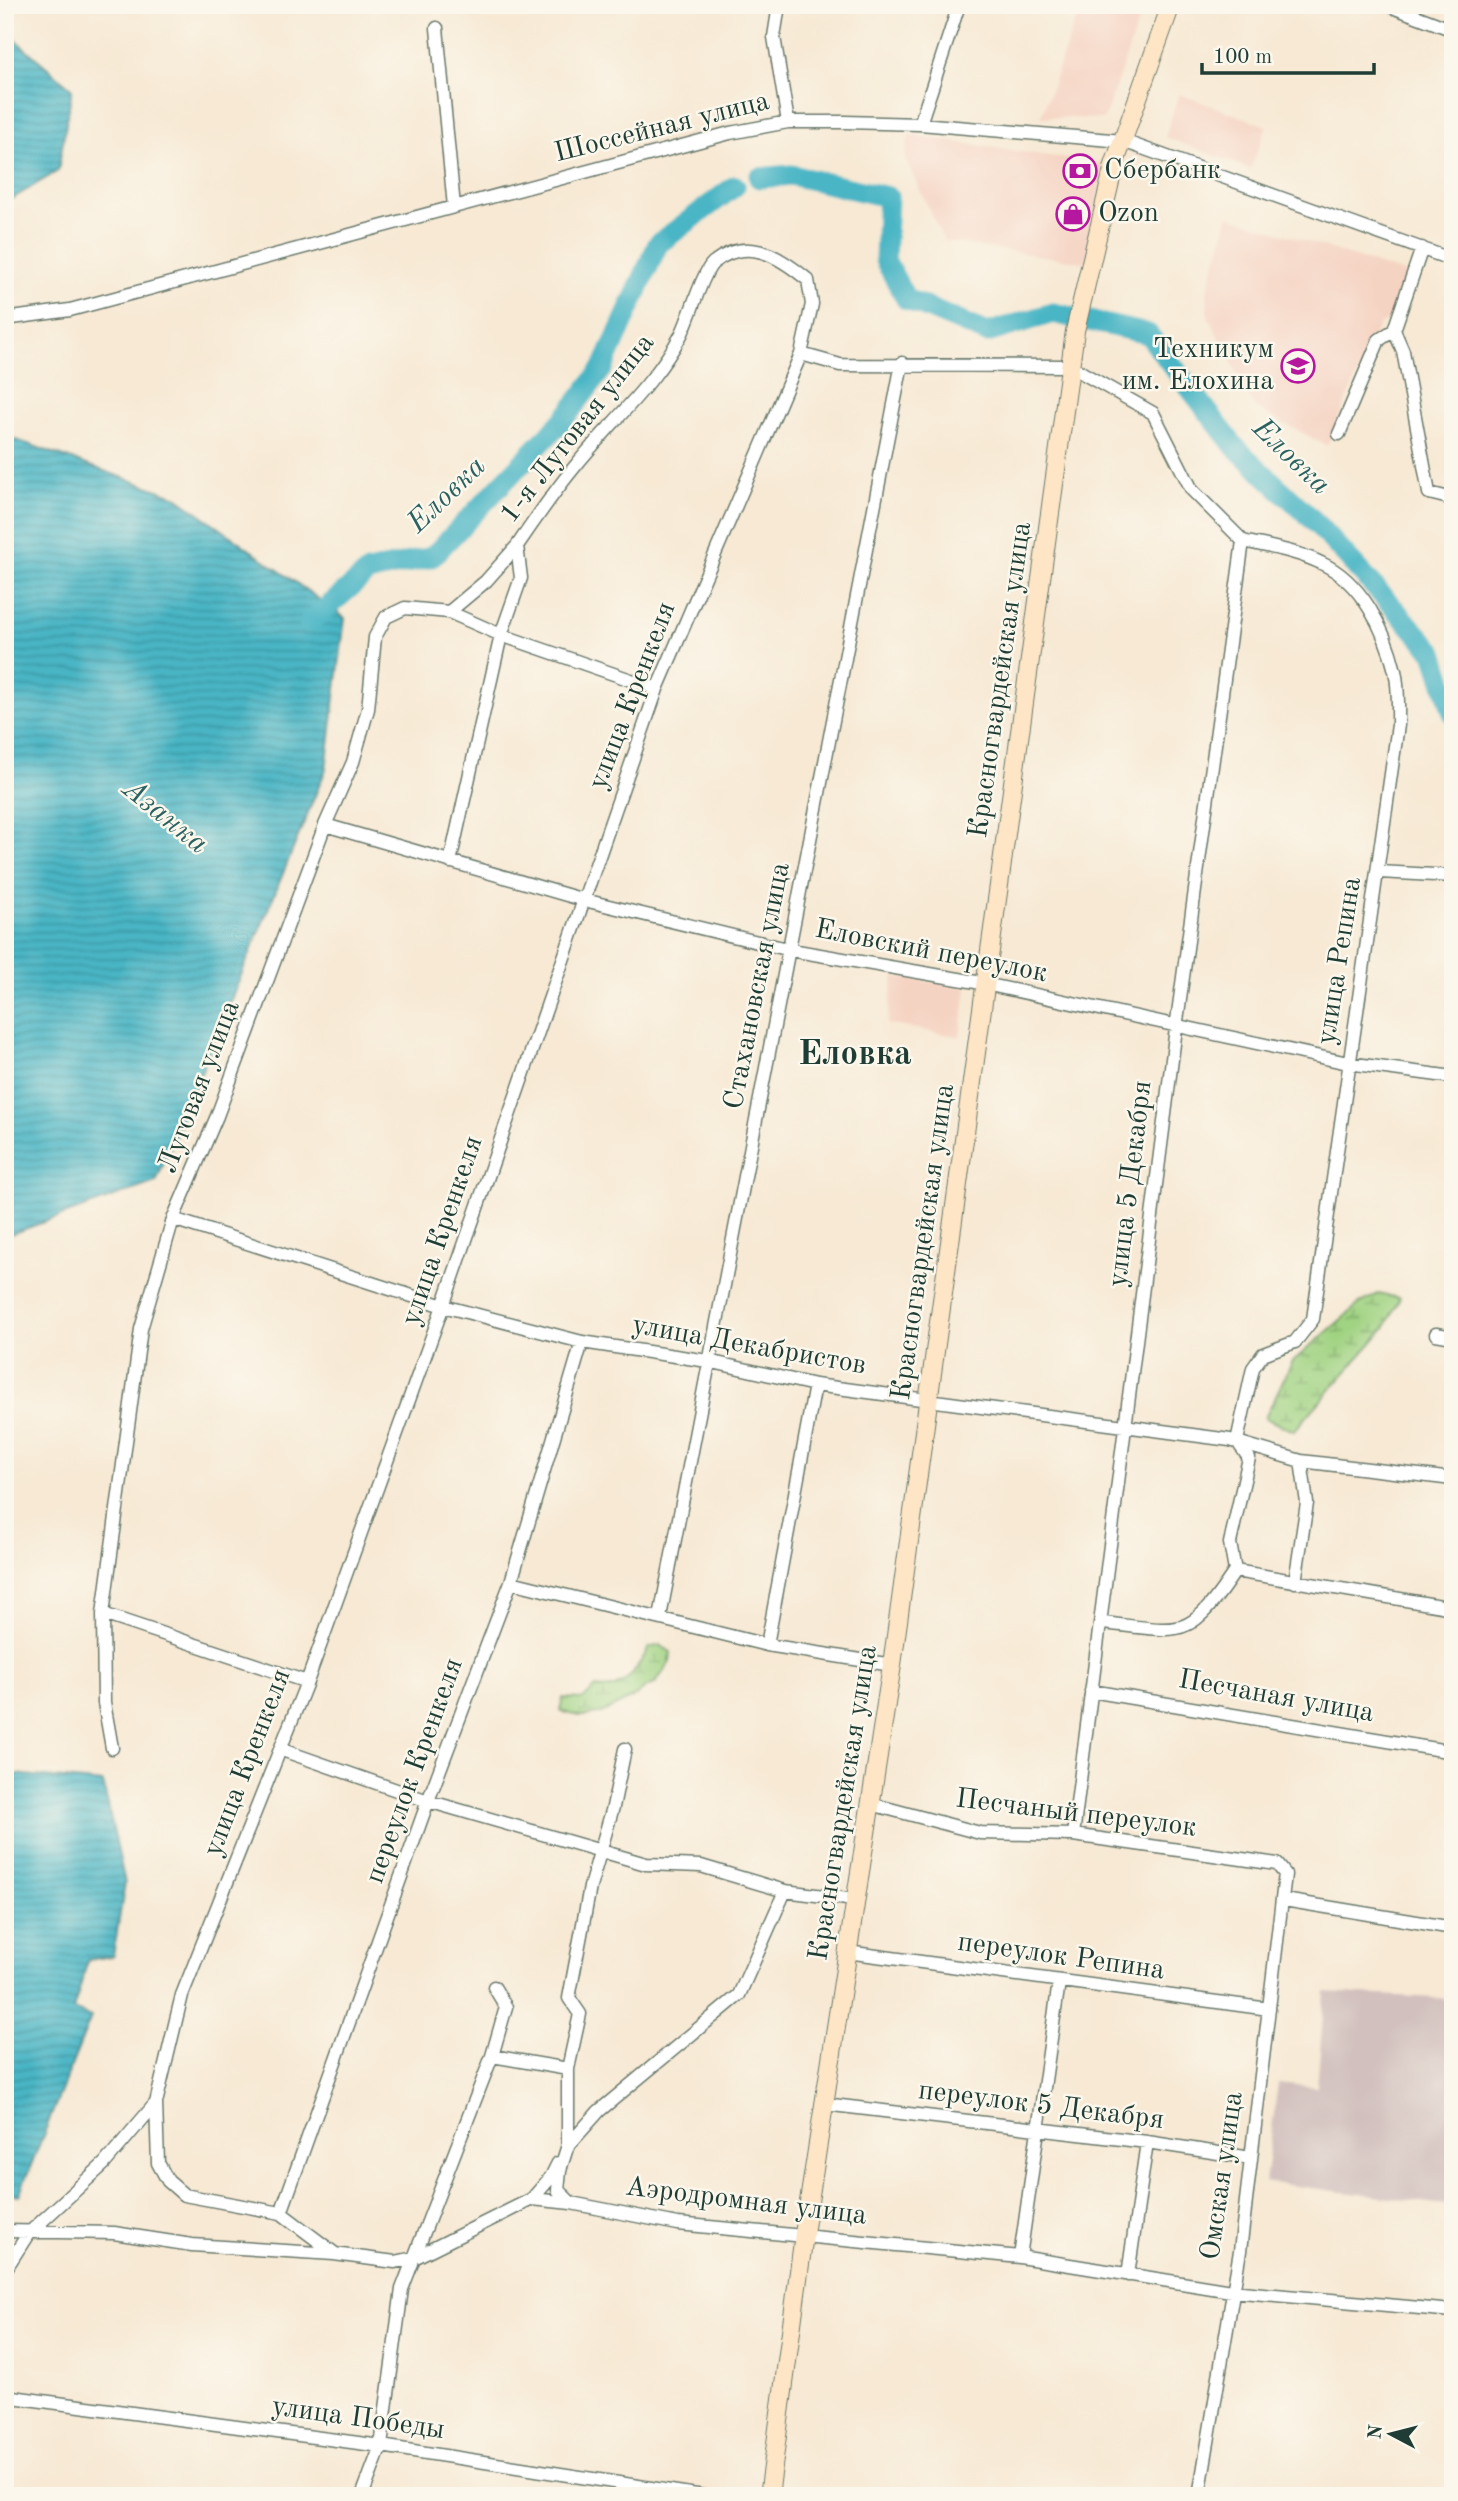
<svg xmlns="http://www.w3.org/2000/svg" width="1458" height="2501" font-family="'Old Standard TT',serif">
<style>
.built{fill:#f5d3c2}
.industrial{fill:#d1c0bd}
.wetland{fill:url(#wetland-marsh);stroke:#60885b;stroke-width:2}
.water{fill:url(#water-rules);stroke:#34797c;stroke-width:2}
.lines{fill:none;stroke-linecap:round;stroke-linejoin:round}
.river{stroke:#48b5c5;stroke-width:21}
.minor-casing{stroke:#6b796c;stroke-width:15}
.secondary-casing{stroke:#6b796c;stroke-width:20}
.minor{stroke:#fff;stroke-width:12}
.secondary{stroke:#fde5c5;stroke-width:18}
.labels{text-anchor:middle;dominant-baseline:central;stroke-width:5;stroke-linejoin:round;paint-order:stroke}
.street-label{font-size:28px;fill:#1f3d34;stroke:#fbf7ec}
.poi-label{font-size:28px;fill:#1f3d34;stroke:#fbf7ec;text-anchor:start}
.water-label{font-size:30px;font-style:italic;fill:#2b6160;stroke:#fbf7ec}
.district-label{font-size:35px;font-weight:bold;fill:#1f3d34;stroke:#fbf7ec}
</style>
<defs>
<pattern id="wetland-marsh" width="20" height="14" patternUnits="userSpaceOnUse" patternTransform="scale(1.75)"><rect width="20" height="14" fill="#a0d382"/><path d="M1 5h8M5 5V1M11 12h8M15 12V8" fill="none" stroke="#82ac6b"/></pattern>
<pattern id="water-rules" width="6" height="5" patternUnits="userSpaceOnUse" patternTransform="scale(1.75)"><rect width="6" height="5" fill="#48b5c5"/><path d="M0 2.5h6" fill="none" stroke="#3b94a1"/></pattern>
</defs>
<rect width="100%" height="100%" fill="#fbf7ec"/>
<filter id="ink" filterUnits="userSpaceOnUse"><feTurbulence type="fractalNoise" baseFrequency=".0143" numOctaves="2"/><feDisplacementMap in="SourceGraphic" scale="14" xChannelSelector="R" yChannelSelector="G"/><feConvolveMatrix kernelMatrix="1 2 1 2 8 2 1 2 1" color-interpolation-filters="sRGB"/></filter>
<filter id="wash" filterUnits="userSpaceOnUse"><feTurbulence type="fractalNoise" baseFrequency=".00686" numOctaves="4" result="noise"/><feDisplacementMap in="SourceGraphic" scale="28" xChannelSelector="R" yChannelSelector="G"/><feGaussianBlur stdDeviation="1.57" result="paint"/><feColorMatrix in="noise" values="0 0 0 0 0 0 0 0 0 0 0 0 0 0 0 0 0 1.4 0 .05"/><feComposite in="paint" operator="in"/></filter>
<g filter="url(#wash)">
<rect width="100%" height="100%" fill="#f7e9d4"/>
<path class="built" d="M 1081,5 L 1103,5 L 1140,17 L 1104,119 L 1041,117 Z
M 1179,94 L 1267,126 L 1250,169 L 1165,137 Z
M 909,135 L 1103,164 L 1088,263 L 944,241 L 905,159 Z
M 1229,216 L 1407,274 L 1394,317 L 1379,325 L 1327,446 L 1255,408 L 1208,316 L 1207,291 Z
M 894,976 L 967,988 L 960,1037 L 887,1024 Z"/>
<path class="industrial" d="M 1325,1992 L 1453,1999 L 1453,2206 L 1265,2182 L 1278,2083 L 1317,2087 Z"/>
<path class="wetland" d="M 1378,1294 L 1400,1298 L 1385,1328 L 1294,1431 L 1265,1418 L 1292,1362 L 1359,1304 Z
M 660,1645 L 671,1652 L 670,1662 L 655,1684 C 644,1686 641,1693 632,1698 C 607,1711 588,1724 560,1710 L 563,1698 L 583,1699 L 595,1688 C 624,1694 637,1668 649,1648 Z"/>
<path class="water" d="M 5,31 L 72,89 L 58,171 L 5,203 Z
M 5,436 L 175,496 L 345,618 L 326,769 L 156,1182 L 5,1236 Z
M 5,1773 L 103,1783 L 125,1883 L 113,1956 L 88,1960 L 73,2010 L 91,2017 L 19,2195 L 5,2193 Z"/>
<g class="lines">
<path class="river" d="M 759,178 L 791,175 L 888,197 L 885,260 L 906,299 L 987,333 L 1053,313 L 1148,334 L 1235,447 L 1313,520 L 1434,652 L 1453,713
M 309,623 L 368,572 L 432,557 L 565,418 L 603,368 L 658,244 L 735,186"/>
</g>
</g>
<g filter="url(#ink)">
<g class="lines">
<defs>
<path id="minor" d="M 779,5 L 774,37 L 788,122
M 1387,5 L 1453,30
M 437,28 L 454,207
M 920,124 L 959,5
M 5,319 L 70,310 L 730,133 L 788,122 L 845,122 L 920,124 L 1123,141 L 1453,260
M 1394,330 L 1403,351 L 1429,493 L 1453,499
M 801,354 L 840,365 L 1070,366 L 1153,413 L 1192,490 L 1243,541
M 1339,434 L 1379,340 L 1394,330 L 1422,248
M 449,612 L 501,635 L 657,689
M 325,825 L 584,900 L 791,950 L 976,982 L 1348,1063 L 1453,1077
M 1379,872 L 1453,876
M 173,1219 L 443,1306 L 582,1342 L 708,1361 L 815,1385 L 1230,1440 L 1301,1461 L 1453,1479
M 1436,1334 L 1453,1337
M 1235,1571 L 1230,1543 L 1249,1458 L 1237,1441 L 1253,1368 L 1263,1354 L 1295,1342 L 1313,1319 L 1398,725 C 1398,708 1399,688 1395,671 C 1385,629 1361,581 1321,563 C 1297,551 1269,547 1243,541
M 511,1582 L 767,1645 L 892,1665
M 1295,1582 L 1307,1503 L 1301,1461
M 103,1614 L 307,1682
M 660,1617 L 902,363
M 1102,1623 C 1182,1631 1187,1643 1235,1571 L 1453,1608
M 767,1645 L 815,1385
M 1091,1691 L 1453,1752
M 112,1748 L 104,1703 L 103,1614 L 141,1329 L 173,1219 L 217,1116 L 325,825 L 353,762 L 368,709 L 375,637 L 386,617 L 405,608 L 449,612 L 486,581 L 517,546
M 282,1750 L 428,1801 L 646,1864 L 701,1866 L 785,1891 L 855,1900
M 871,1804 L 980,1833 L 1073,1835 L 1277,1864 L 1285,1874 L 1240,2251 L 1199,2496
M 1073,1835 L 1176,1028 L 1243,541
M 1284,1900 L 1453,1928
M 847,1952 L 1269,2009
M 492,2056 L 568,2069
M 156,2103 L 158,2163 L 168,2181 L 184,2195 L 281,2213 L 334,2253
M 824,2104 L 1147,2142 L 1251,2158
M 567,2147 L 599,2111 L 739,1995 L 785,1891
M 532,2199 L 551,2177 L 558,2163
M 571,2203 L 558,2190 L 560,2170 L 568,2145 L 568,2069 L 580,2014 L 569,1998 L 590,1887 L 613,1807 L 625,1749
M 281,2213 L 428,1801 L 511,1582 L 582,1342
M 5,2231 L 114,2233 L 192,2245 L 334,2254 L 395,2262 L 414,2258 L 532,2199 L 571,2203 L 678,2224 L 1020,2257 L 1231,2291 L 1453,2311
M 1020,2257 L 1059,1982
M 5,2270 L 28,2234 L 104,2164 L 156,2103 L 182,1995 L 307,1682 L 443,1306 L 657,689 L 801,354 L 812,304 L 808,280 C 779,256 747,235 713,263 C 702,273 690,318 681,335 C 654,385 612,421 577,464 C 555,490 536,518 517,546 L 521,578 L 501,635 L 450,862
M 1128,2275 L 1147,2142
M 5,2396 L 381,2446 L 703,2496
M 362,2496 L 381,2446 L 402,2289 L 492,2056 L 506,2007 L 494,1987"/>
<path id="secondary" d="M 769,2496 L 804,2234 L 892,1665 L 1075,331 L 1114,165 L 1171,5"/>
</defs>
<use href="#minor" class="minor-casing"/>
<use href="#secondary" class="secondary-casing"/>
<use href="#minor" class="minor"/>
<use href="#secondary" class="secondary"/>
</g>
</g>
<defs>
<symbol id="bank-ring" viewBox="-11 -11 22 22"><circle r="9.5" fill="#fbf7ec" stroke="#b5179e" stroke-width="1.5"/><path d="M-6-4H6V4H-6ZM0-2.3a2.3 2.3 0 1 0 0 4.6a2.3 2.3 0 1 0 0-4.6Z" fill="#b5179e"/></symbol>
<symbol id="shop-ring" viewBox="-11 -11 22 22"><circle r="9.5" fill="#fbf7ec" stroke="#b5179e" stroke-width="1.5"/><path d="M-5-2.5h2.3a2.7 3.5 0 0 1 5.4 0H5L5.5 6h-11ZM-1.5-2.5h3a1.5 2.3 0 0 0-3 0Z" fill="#b5179e"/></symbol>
<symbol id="university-ring" viewBox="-11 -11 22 22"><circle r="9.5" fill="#fbf7ec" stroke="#b5179e" stroke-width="1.5"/><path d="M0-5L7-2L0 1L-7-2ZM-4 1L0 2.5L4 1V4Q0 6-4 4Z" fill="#b5179e"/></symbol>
</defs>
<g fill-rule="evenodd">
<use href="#bank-ring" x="1061" y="152" width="38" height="38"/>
<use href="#shop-ring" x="1054" y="195" width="38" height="38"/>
<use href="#university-ring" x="1279" y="347" width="38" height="38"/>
</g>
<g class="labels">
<g class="street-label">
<text transform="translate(662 128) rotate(-14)">Шоссейная улица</text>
<text transform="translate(578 429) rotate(-52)">1-я Луговая улица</text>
<text transform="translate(1001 680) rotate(-82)">Красногвардейская улица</text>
<text transform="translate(633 696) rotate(-69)">улица Кренкеля</text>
<text transform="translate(931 952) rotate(11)">Еловский переулок</text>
<text transform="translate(1340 961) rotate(-81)">улица Репина</text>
<text transform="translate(758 986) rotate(-79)">Стахановская улица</text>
<text transform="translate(200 1087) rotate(-69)">Луговая улица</text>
<text transform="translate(1131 1184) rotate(-83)">улица 5 Декабря</text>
<text transform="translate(443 1231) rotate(-71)">улица Кренкеля</text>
<text transform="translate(924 1242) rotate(-82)">Красногвардейская улица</text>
<text transform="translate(749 1346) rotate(10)">улица Декабристов</text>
<text transform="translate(1276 1697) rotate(10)">Песчаная улица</text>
<text transform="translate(248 1763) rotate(-69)">улица Кренкеля</text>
<text transform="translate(415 1771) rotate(-70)">переулок Кренкеля</text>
<text transform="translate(844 1803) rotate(-81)">Красногвардейская улица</text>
<text transform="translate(1076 1814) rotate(7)">Песчаный переулок</text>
<text transform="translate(1061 1957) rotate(8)">переулок Репина</text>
<text transform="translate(1041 2106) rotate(7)">переулок 5 Декабря</text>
<text transform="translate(1223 2176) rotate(-82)">Омская улица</text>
<text transform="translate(746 2202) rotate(7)">Аэродромная улица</text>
<text transform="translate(358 2419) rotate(8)">улица Победы</text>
</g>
<g class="poi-label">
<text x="1104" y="171">Сбербанк</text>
<text x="1098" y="214">Ozon</text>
<text x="1274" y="350" text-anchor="end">Техникум<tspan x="1274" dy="32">им. Елохина</tspan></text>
</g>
<g class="water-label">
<text transform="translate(1291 457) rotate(44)">Еловка</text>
<text transform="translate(447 495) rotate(-44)">Еловка</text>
<text transform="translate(165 817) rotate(39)">Азанка</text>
</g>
<g class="district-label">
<text x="855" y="1054">Еловка</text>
</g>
</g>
<rect width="1458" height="2501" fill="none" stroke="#fbf7ec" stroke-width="28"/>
<g transform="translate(1391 2434) rotate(277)" stroke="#fbf7ec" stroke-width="5" paint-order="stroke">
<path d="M0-5L12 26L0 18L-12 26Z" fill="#1f3d34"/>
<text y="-10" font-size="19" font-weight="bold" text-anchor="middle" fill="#1f3d34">N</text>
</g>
<path d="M1202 63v10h172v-10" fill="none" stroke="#1f3d34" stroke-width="3.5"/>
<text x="1213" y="63" font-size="21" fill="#1f3d34" stroke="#fbf7ec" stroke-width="5" paint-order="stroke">100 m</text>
</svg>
